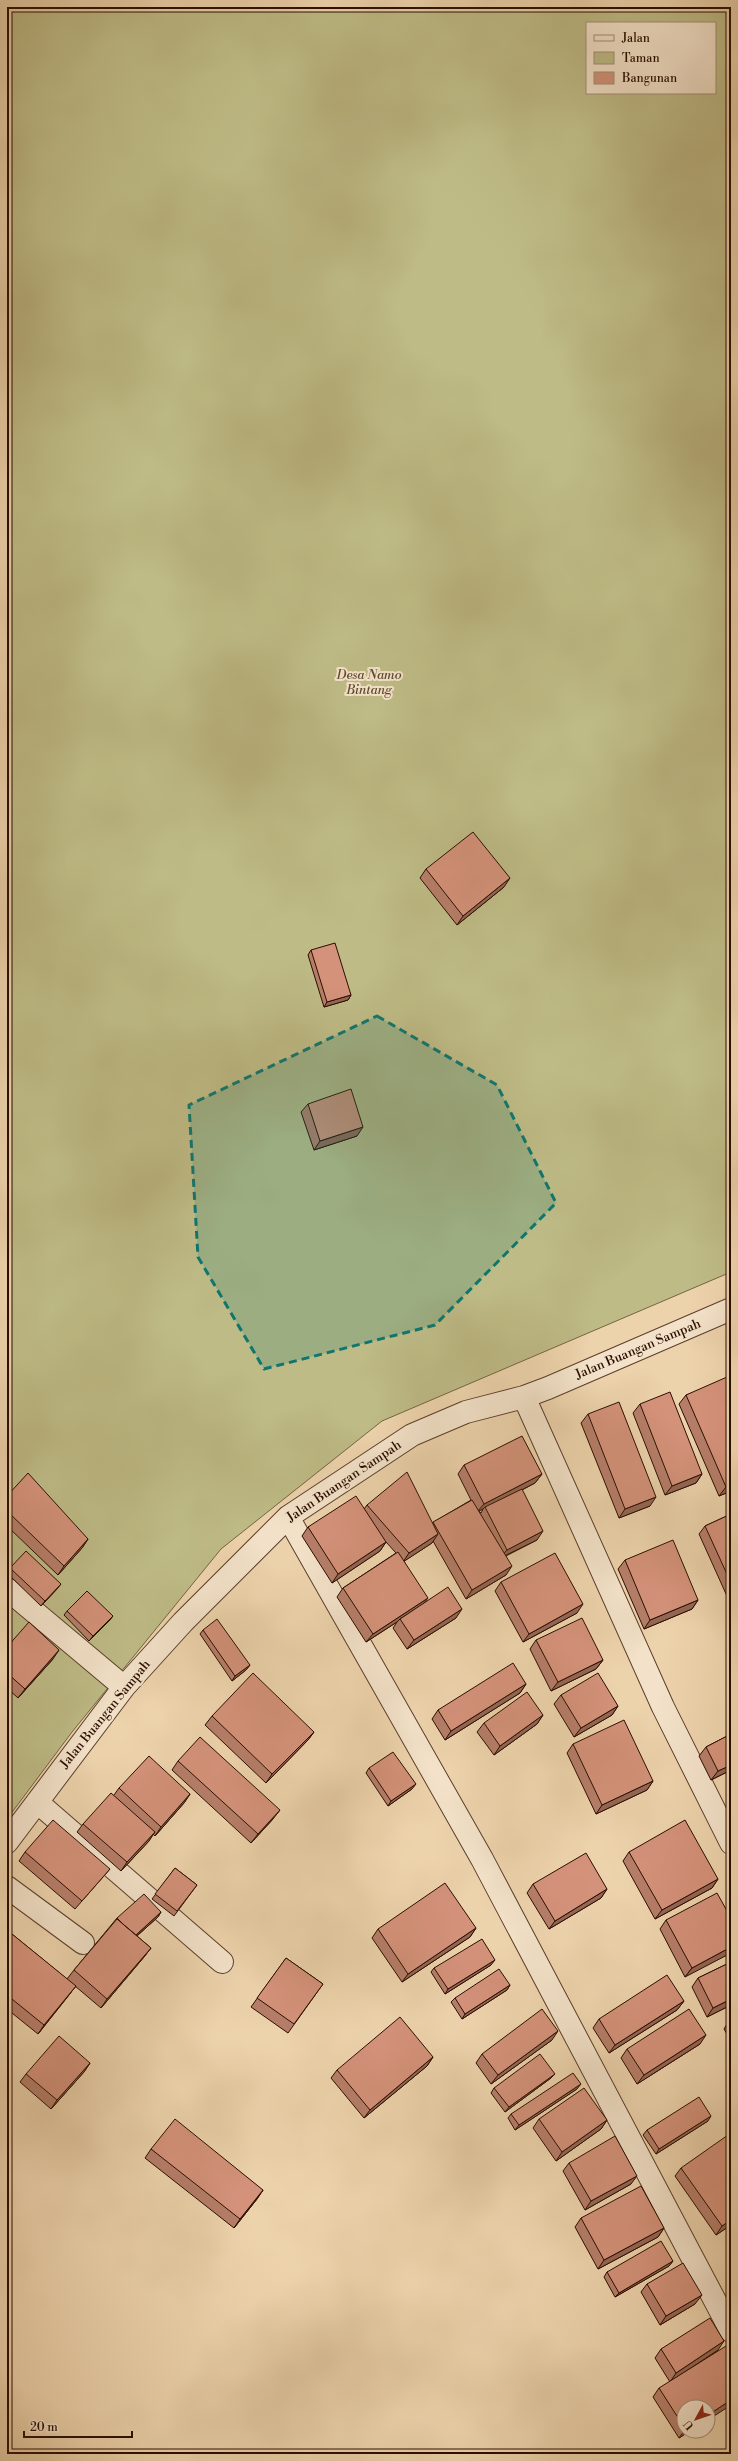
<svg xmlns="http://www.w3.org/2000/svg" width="738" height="2461" font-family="'Libre Bodoni',serif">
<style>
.green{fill:#bebb86;stroke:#746443;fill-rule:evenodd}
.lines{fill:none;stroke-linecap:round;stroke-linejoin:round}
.minor-casing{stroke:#5b3e2b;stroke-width:24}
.minor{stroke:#f3e2c9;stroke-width:22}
.wall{fill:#b67e69;stroke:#2a0d00;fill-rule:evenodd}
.shaded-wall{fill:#946655;stroke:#2a0d00}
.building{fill:#d4927a;stroke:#2a0d00}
.marked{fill:#0f766e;fill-opacity:0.2;stroke:#0f766e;stroke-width:3;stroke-dasharray:8 5;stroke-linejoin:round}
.labels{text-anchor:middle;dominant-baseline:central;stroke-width:4;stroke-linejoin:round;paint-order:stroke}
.park-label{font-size:13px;font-style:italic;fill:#5e4a2f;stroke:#f3e2c9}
.street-label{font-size:13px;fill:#2a0d00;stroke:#f3e2c9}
</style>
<rect width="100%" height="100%" fill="#edd3ac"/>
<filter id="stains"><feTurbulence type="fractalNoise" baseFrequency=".005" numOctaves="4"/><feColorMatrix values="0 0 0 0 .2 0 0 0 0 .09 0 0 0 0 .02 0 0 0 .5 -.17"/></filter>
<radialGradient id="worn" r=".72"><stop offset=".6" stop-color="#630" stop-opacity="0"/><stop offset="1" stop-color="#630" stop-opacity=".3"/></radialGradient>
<path class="green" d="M 7,7 L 731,7 L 731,1272 L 382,1421 L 221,1549 L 72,1732 L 7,1819 ZM 587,23 L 715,23 L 715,93 L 587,93 Z"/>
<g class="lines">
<defs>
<path id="minor" d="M 524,1397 L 663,1707 L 731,1843
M 288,1517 L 482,1859 L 731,2331
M 7,1589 L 124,1687
M 37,1802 L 222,1962
M 7,1842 L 124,1687 L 183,1622 L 288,1517 L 412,1435 L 466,1412 L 524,1397 L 548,1388 L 731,1309
M 7,1887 L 83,1943"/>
</defs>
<use href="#minor" class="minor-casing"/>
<use href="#minor" class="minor"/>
</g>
<path class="wall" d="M 426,869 L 504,887 L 457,925 L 420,878 Z
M 311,950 L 351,995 L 348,1000 L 324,1007 L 308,955 Z
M 308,1104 L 357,1136 L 314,1150 L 301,1112 Z
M 731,1385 L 731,1491 L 719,1496 L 679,1404 L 686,1395 Z
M 640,1404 L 702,1474 L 696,1483 L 665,1495 L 633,1413 Z
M 588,1414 L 650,1506 L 619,1518 L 581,1423 Z
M 464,1465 L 542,1474 L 535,1483 L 522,1490 L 537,1540 L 506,1556 L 506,1575 L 466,1599 L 433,1541 L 432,1543 L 404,1561 L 424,1603 L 456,1618 L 407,1649 L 393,1628 L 397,1622 L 366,1642 L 337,1597 L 343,1588 L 396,1553 L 386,1542 L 380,1551 L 332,1583 L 302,1536 L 308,1527 L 364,1509 L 367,1505 L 432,1523 L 471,1500 L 458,1474 ZM 483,1509 L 481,1513 L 479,1511 Z
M 7,1496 L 88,1539 L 82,1548 L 58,1575 L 7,1526 Z
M 731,1514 L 731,1605 L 699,1534 L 705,1526 Z
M 625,1560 L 698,1600 L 692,1609 L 644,1629 L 618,1569 Z
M 10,1568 L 57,1589 L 41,1606 L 7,1573 Z
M 501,1582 L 577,1613 L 523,1642 L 495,1591 Z
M 67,1611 L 110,1620 L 89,1641 L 64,1615 Z
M 203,1630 L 250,1665 L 246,1670 L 232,1681 L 200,1634 Z
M 536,1640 L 603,1660 L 596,1669 L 551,1691 L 530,1649 Z
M 7,1647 L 53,1659 L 18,1698 L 7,1688 Z
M 526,1684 L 520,1693 L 445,1740 L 432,1719 L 438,1710 Z
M 561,1695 L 618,1706 L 612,1715 L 574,1737 L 554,1704 Z
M 543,1715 L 537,1724 L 494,1755 L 477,1732 L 484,1723 Z
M 212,1716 L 314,1732 L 308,1740 L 266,1783 L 205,1725 Z
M 731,1734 L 731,1770 L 711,1780 L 699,1756 L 706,1747 Z
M 573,1744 L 653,1781 L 647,1790 L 596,1814 L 567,1753 Z
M 178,1761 L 273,1819 L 251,1843 L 172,1770 Z
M 369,1768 L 412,1789 L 388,1806 L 366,1773 Z
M 119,1788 L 190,1794 L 184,1803 L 155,1836 L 153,1834 L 149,1841 L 121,1871 L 77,1832 L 83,1824 L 114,1795 Z
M 25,1852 L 110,1869 L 75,1909 L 19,1861 Z
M 629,1852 L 718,1879 L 712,1888 L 655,1919 L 623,1861 Z
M 175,1868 L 197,1885 L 174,1916 L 152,1899 Z
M 533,1884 L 607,1889 L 601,1898 L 549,1929 L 527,1893 Z
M 161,1912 L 158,1917 L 137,1936 L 151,1948 L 144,1957 L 101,2008 L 75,1986 L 69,1995 L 38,2034 L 7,2009 L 7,1930 L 67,1979 L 74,1970 L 117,1918 Z
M 731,1918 L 685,1977 L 660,1929 L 666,1920 Z
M 476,1928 L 470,1937 L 402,1982 L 372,1938 L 378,1929 Z
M 286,1958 L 323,1984 L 288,2033 L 251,2007 Z
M 731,1962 L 731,2005 L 707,2017 L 692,1987 L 698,1978 Z
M 491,1965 L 445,1994 L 431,1972 L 434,1968 Z
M 510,1985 L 507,1990 L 462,2019 L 451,2002 L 455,1998 Z
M 684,2001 L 677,2010 L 609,2053 L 593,2028 L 599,2019 Z
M 731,2022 L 731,2041 L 724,2029 L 727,2024 Z
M 552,2040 L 491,2084 L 476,2063 L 482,2054 Z
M 700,2044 L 637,2084 L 621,2058 L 627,2049 Z
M 433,2057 L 427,2066 L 364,2118 L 331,2078 L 337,2070 Z
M 90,2063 L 84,2072 L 51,2109 L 20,2082 L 26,2074 Z
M 555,2074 L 551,2078 L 505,2112 L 491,2093 L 494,2088 Z
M 577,2089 L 515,2130 L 508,2118 L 511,2114 Z
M 539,2119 L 607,2120 L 601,2129 L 556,2161 L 533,2128 Z
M 708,2121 L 656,2154 L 643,2135 L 647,2130 Z
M 151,2149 L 263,2190 L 257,2199 L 234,2228 L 145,2158 Z
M 569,2163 L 631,2184 L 585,2210 L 563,2171 Z
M 681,2168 L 731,2225 L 716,2235 L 675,2176 Z
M 581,2218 L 664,2228 L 658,2237 L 598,2269 L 575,2227 Z
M 673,2261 L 669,2266 L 615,2297 L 604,2277 L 607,2272 Z
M 647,2284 L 695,2304 L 660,2325 L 641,2292 Z
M 661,2349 L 718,2350 L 670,2382 L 655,2358 Z
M 659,2388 L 684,2407 L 684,2431 L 690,2431 L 679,2438 L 653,2397 Z"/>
<path class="shaded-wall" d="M 510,878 L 504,887 L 457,925 L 463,916 Z
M 351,995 L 348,1000 L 324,1007 L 327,1002 Z
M 363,1127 L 357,1136 L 314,1150 L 320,1141 Z
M 542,1474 L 535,1483 L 486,1508 L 485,1507 L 483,1509 L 477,1512 L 484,1504 Z
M 702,1474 L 696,1483 L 665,1495 L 672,1486 Z
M 731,1485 L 731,1491 L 719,1496 L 726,1487 Z
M 656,1497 L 650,1506 L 619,1518 L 625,1509 Z
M 543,1531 L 537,1540 L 500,1558 L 507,1550 Z
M 438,1534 L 432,1543 L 403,1562 L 409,1553 Z
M 88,1539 L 82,1548 L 58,1575 L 64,1566 Z
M 386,1542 L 380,1551 L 332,1583 L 338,1574 Z
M 512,1566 L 506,1575 L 466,1599 L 472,1590 Z
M 61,1584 L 57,1589 L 41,1606 L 45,1601 Z
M 428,1598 L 422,1606 L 400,1619 L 397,1622 L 366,1642 L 373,1634 Z
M 698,1600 L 692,1609 L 644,1629 L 650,1620 Z
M 583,1604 L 577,1613 L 523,1642 L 529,1634 Z
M 462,1609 L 456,1618 L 407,1649 L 414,1640 Z
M 113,1616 L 110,1620 L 89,1641 L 93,1636 Z
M 59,1650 L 53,1659 L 18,1698 L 25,1689 Z
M 603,1660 L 596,1669 L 551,1691 L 558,1682 Z
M 250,1665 L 246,1670 L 232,1681 L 235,1676 Z
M 526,1684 L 520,1693 L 445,1740 L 451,1731 Z
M 618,1706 L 612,1715 L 574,1737 L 581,1728 Z
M 543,1715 L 537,1724 L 494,1755 L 500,1746 Z
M 314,1732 L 308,1740 L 266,1783 L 272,1774 Z
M 731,1765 L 731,1770 L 711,1780 L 718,1771 Z
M 653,1781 L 647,1790 L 596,1814 L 602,1805 Z
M 416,1784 L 412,1789 L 388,1806 L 391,1801 Z
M 190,1794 L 184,1803 L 155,1836 L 161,1827 Z
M 280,1810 L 273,1819 L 251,1843 L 258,1834 Z
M 155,1832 L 149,1841 L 121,1871 L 127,1862 Z
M 718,1879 L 712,1888 L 655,1919 L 662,1910 Z
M 607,1889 L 601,1898 L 549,1929 L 555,1921 Z
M 161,1912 L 158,1917 L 131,1941 L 134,1937 Z
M 476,1928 L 470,1937 L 402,1982 L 408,1974 Z
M 731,1947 L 731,1953 L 685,1977 L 692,1968 Z
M 151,1948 L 144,1957 L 101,2008 L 107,1999 Z
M 495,1960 L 491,1965 L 445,1994 L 448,1989 Z
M 510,1985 L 507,1990 L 462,2019 L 465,2014 Z
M 76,1986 L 69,1995 L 38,2034 L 44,2025 Z
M 731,1999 L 731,2005 L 707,2017 L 713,2008 Z
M 684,2001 L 677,2010 L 609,2053 L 615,2045 Z
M 558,2031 L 552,2040 L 491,2084 L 498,2075 Z
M 706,2035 L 700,2044 L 637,2084 L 644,2075 Z
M 433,2057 L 427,2066 L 364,2118 L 370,2110 Z
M 90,2063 L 84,2072 L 51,2109 L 57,2100 Z
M 555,2074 L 551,2078 L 505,2112 L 509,2107 Z
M 581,2084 L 577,2089 L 515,2130 L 519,2125 Z
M 711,2116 L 708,2121 L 656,2154 L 659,2149 Z
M 607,2120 L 601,2129 L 556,2161 L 562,2152 Z
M 637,2176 L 631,2184 L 585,2210 L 591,2201 Z
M 263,2190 L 257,2199 L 234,2228 L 240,2219 Z
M 731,2220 L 731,2225 L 716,2235 L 722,2226 Z
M 664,2228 L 658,2237 L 598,2269 L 604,2260 Z
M 673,2261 L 669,2266 L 615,2297 L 619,2293 Z
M 702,2295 L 695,2304 L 660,2325 L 666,2316 Z
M 724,2341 L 718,2350 L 670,2382 L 676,2373 Z
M 731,2400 L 731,2405 L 708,2420 L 708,2415 Z
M 684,2431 L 690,2431 L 679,2438 Z"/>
<path class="building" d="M 473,832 L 510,878 L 463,916 L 426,869 Z
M 335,943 L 351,995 L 327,1002 L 311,950 Z
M 351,1089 L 363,1127 L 320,1141 L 308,1104 Z
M 727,1377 L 731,1385 L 731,1485 L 726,1487 L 686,1395 Z
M 670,1392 L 702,1474 L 672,1486 L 640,1404 Z
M 619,1402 L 656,1497 L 625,1509 L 588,1414 Z
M 522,1436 L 542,1474 L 484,1504 L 464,1465 Z
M 407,1472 L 438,1534 L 409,1553 L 367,1505 Z
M 28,1473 L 88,1539 L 64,1566 L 7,1511 L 7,1496 Z
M 522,1489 L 543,1531 L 507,1550 L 485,1507 Z
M 356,1496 L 386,1542 L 338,1574 L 308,1527 Z
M 472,1500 L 512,1566 L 472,1590 L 433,1522 Z
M 731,1514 L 731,1583 L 705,1526 Z
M 673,1540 L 698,1600 L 650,1620 L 625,1560 Z
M 26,1551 L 61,1584 L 45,1601 L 10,1568 Z
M 398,1552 L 428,1598 L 373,1634 L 343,1588 Z
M 555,1553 L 583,1604 L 529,1634 L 501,1582 Z
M 448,1587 L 462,1609 L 414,1640 L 400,1619 Z
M 87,1591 L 113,1616 L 93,1636 L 67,1611 Z
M 582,1618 L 603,1660 L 558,1682 L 536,1640 Z
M 217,1619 L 250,1665 L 235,1676 L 203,1630 Z
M 29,1622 L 59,1650 L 25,1689 L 7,1673 L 7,1647 Z
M 513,1663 L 526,1684 L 451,1731 L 438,1710 Z
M 253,1673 L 314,1732 L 272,1774 L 212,1716 Z
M 598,1673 L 618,1706 L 581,1728 L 561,1695 Z
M 527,1692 L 543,1715 L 500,1746 L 484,1723 Z
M 624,1720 L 653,1781 L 602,1805 L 573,1744 Z
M 731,1734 L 731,1765 L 718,1771 L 706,1747 Z
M 200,1737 L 280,1810 L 258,1834 L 178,1761 Z
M 393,1752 L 416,1784 L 391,1801 L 369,1768 Z
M 149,1756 L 190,1794 L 161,1827 L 119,1788 Z
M 111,1793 L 155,1832 L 127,1862 L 83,1824 Z
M 53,1820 L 110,1869 L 82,1901 L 25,1852 Z
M 685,1820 L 718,1879 L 662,1910 L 629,1852 Z
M 586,1853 L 607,1889 L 555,1921 L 533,1884 Z
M 175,1868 L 197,1885 L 177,1911 L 155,1894 Z
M 445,1883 L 476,1928 L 408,1974 L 378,1929 Z
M 717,1893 L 731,1918 L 731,1947 L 692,1968 L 666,1920 Z
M 144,1894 L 161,1912 L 136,1935 L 124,1925 L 117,1918 Z
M 117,1919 L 151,1948 L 107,1999 L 74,1970 Z
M 7,1930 L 76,1986 L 44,2025 L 7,1995 Z
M 482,1939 L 495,1960 L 448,1989 L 434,1968 Z
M 286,1958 L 323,1984 L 294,2024 L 257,1998 Z
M 731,1962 L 731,1999 L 713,2008 L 698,1978 Z
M 499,1969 L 510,1985 L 465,2014 L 455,1998 Z
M 667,1975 L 684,2001 L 615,2045 L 599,2019 Z
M 542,2009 L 558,2031 L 498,2075 L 482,2054 Z
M 689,2009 L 706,2035 L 644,2075 L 627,2049 Z
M 7,2013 L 10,2016 L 7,2019 Z
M 400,2017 L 433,2057 L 370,2110 L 337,2070 Z
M 731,2022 L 731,2031 L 727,2024 Z
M 59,2036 L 90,2063 L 57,2100 L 26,2074 Z
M 540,2054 L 555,2074 L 509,2107 L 494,2088 Z
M 573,2073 L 581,2084 L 519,2125 L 511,2114 Z
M 584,2088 L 607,2120 L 562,2152 L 539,2119 Z
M 699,2097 L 711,2116 L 659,2149 L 647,2130 Z
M 175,2119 L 263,2190 L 240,2219 L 151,2149 Z
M 728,2135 L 731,2140 L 731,2220 L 722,2226 L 681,2168 Z
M 615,2136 L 637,2176 L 591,2201 L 569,2163 Z
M 641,2186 L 664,2228 L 604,2260 L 581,2218 Z
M 661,2241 L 673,2261 L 619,2293 L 607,2272 Z
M 683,2263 L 702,2295 L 666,2316 L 647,2284 Z
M 710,2318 L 724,2341 L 676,2373 L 661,2349 Z
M 726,2346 L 731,2353 L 731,2400 L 708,2415 L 708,2407 L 684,2407 L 684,2427 L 659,2388 Z"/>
<path class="marked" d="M 377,1016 L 497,1085 L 556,1203 L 435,1325 L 264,1369 L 198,1257 L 189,1105 Z"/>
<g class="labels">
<g class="park-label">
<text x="369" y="675">Desa Namo<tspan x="369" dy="15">Bintang</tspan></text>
</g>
<g class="street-label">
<text transform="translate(638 1349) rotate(-23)">Jalan Buangan Sampah</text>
<text transform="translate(344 1481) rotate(-34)">Jalan Buangan Sampah</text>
<text transform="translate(105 1714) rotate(-51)">Jalan Buangan Sampah</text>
</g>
</g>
<rect width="738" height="2461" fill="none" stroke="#edd3ac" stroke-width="24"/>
<rect x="8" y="8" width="722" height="2445" fill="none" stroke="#2a0d00" stroke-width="2"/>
<rect x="12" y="12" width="714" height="2437" fill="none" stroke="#2a0d00"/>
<rect x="586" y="22" width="130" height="72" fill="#f3e2c9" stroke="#a38d79"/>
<rect x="594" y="35" width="20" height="6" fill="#f3e2c9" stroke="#a38d79"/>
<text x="622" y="42" font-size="12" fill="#2a0d00">Jalan</text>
<rect x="594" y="52" width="20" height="12" fill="#bebb86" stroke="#a38d79"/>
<text x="622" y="62" font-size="12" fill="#2a0d00">Taman</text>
<rect x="594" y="72" width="20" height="12" fill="#d4927a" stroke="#a38d79"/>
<text x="622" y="82" font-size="12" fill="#2a0d00">Bangunan</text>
<g transform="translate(696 2419) rotate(230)"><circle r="19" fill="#f3e2c9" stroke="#a38d79"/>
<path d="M0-3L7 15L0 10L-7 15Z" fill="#8f2418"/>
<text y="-6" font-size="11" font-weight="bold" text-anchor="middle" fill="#2a0d00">U</text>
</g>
<path d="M24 2431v6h108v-6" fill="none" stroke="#2a0d00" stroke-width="2"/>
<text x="30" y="2431" font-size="12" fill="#2a0d00" stroke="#f3e2c9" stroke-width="3" paint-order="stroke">20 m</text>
<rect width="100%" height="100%" filter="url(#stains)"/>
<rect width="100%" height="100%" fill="url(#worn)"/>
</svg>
